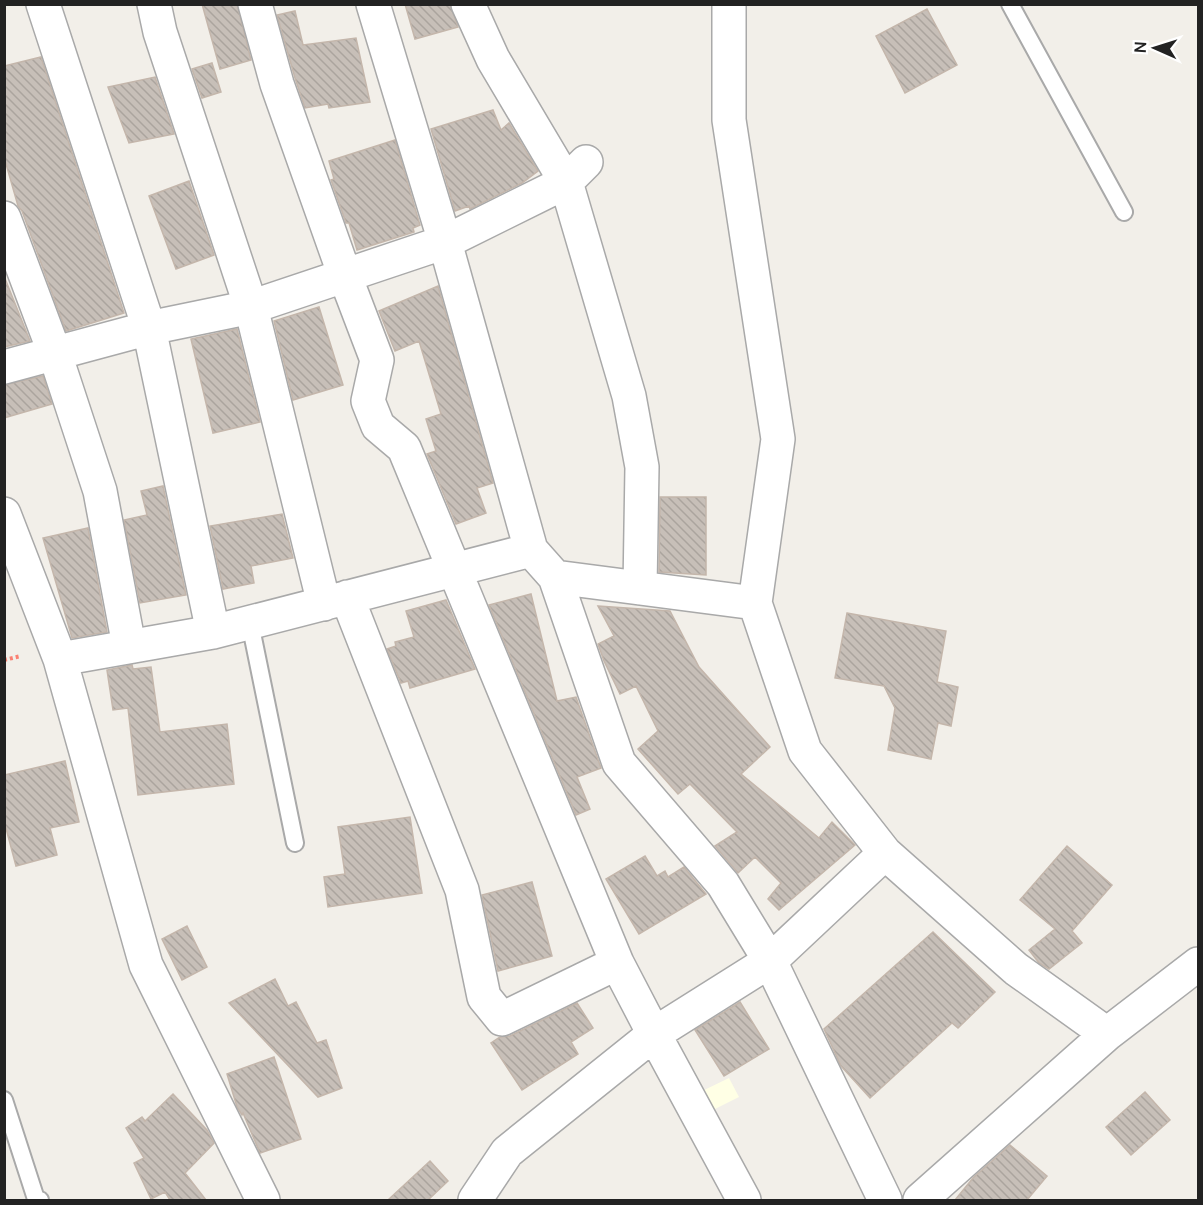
<svg xmlns="http://www.w3.org/2000/svg" width="1203" height="1205" font-family="Manrope,sans-serif">
<style>
.education{fill:#ffffe5}
.building{fill:url(#building-back-hatch);stroke:#c4b6ab;stroke-width:1.5}
.lines{fill:none;stroke-linecap:round;stroke-linejoin:round}
.service-casing{stroke:#a9a9a9;stroke-width:20}
.minor-casing{stroke:#a9a9a9;stroke-width:36}
.path{stroke:#fa8072;stroke-width:4;stroke-dasharray:3 3;stroke-linecap:butt}
.service{stroke:#fff;stroke-width:16}
.minor{stroke:#fff;stroke-width:33}
</style>
<defs>
<pattern id="building-back-hatch" width="6" height="6" patternUnits="userSpaceOnUse" patternTransform="scale(1.5)"><rect width="6" height="6" fill="#c7bfb8"/><path d="M-1 5l2 2M0 0l6 6M5-1l2 2" fill="none" stroke="#aba49e"/></pattern>
</defs>
<rect width="100%" height="100%" fill="#f2efe9"/>
<path class="education" d="M 729,1078 L 739,1097 L 705,1114 L 696,1094 Z"/>
<path class="building" d="M 202,4 L 237,4 L 251,60 L 220,69 Z
M 405,4 L 450,4 L 458,27 L 415,39 Z
M 927,9 L 957,65 L 905,93 L 876,36 Z
M 295,11 L 303,45 L 356,38 L 370,102 L 329,108 L 328,104 L 305,108 L 295,78 L 277,15 Z
M 41,57 L 124,313 L 66,331 L 22,211 L 18,206 L 4,157 L 4,66 Z
M 212,63 L 221,92 L 202,98 L 192,69 Z
M 155,77 L 174,134 L 129,143 L 108,87 Z
M 493,110 L 501,130 L 509,123 L 538,171 L 522,183 L 470,209 L 469,206 L 455,211 L 431,129 Z
M 395,140 L 420,225 L 413,228 L 414,232 L 357,250 L 349,223 L 346,223 L 331,180 L 334,179 L 329,161 Z
M 189,181 L 214,255 L 176,269 L 149,196 Z
M 4,276 L 30,341 L 4,347 Z
M 438,286 L 493,483 L 477,488 L 486,513 L 456,524 L 427,454 L 436,451 L 426,419 L 441,414 L 419,341 L 395,351 L 379,311 Z
M 319,307 L 343,385 L 293,400 L 274,321 Z
M 237,329 L 260,422 L 213,433 L 191,339 Z
M 43,376 L 52,404 L 4,418 L 4,385 Z
M 163,486 L 186,595 L 140,603 L 124,520 L 147,515 L 141,491 Z
M 660,497 L 706,497 L 706,575 L 659,572 Z
M 282,514 L 293,558 L 251,566 L 254,583 L 223,589 L 210,526 Z
M 88,528 L 107,632 L 72,638 L 43,538 Z
M 531,594 L 557,701 L 576,697 L 601,768 L 577,777 L 590,809 L 576,815 L 489,605 Z
M 446,600 L 475,669 L 410,688 L 408,681 L 401,683 L 387,649 L 396,646 L 395,642 L 414,637 L 406,611 Z
M 598,606 L 670,611 L 699,667 L 770,747 L 741,774 L 819,838 L 832,822 L 855,845 L 779,910 L 768,899 L 781,883 L 755,857 L 738,873 L 715,846 L 737,832 L 690,784 L 678,794 L 638,749 L 658,731 L 636,686 L 620,694 L 604,661 L 598,644 L 614,636 Z
M 847,613 L 946,631 L 937,682 L 958,687 L 951,726 L 938,723 L 931,759 L 888,750 L 895,708 L 884,686 L 835,678 Z
M 132,665 L 133,669 L 151,667 L 160,732 L 227,724 L 234,784 L 138,795 L 128,708 L 113,710 L 107,670 Z
M 65,761 L 79,822 L 50,828 L 57,855 L 16,866 L 4,821 L 4,775 Z
M 410,817 L 422,893 L 328,907 L 324,877 L 345,874 L 338,827 Z
M 1067,846 L 1112,885 L 1072,931 L 1082,943 L 1049,969 L 1039,963 L 1029,950 L 1055,929 L 1020,900 Z
M 645,856 L 657,876 L 665,871 L 668,877 L 684,867 L 706,894 L 639,934 L 606,879 Z
M 532,882 L 552,956 L 498,971 L 482,895 Z
M 187,926 L 207,967 L 182,980 L 162,939 Z
M 933,932 L 995,992 L 958,1028 L 952,1023 L 870,1098 L 841,1066 L 824,1029 Z
M 275,979 L 288,1006 L 296,1002 L 317,1043 L 326,1040 L 342,1088 L 318,1097 L 229,1003 Z
M 740,1002 L 769,1049 L 724,1076 L 695,1030 Z
M 577,1003 L 593,1028 L 571,1042 L 578,1054 L 522,1090 L 491,1043 L 500,1037 L 510,1036 Z
M 274,1057 L 301,1139 L 260,1153 L 243,1113 L 242,1115 L 237,1107 L 227,1074 Z
M 1145,1092 L 1170,1120 L 1131,1155 L 1106,1127 Z
M 173,1094 L 207,1130 L 214,1143 L 185,1173 L 206,1200 L 170,1200 L 165,1192 L 151,1199 L 134,1163 L 144,1158 L 126,1128 L 142,1117 L 145,1121 Z
M 1010,1145 L 1047,1176 L 1027,1200 L 955,1200 L 973,1178 Z
M 430,1161 L 448,1181 L 428,1200 L 388,1200 Z"/>
<g class="lines">
<defs>
<path id="service" d="M 1010,4 L 1124,212
M 250,623 L 295,843
M 4,1100 L 36,1199 L 40,1200"/>
<path id="minor" d="M 43,4 L 149,328 L 213,632
M 154,4 L 160,32 L 251,307 L 324,604
M 255,4 L 277,84 L 345,276 L 377,360 L 368,401 L 378,426 L 404,448 L 617,963
M 373,4 L 445,242 L 531,550 L 555,577 L 619,763 L 723,884 L 770,961 L 885,1200
M 468,4 L 493,59 L 566,182 L 629,396 L 642,467 L 640,588
M 729,4 L 729,120 L 778,439 L 755,603
M 4,218 L 55,354 L 100,491 L 129,646
M 4,367 L 149,328 L 251,307 L 445,242 L 566,182 L 586,162
M 4,514 L 60,659 L 146,965 L 263,1200
M 555,577 L 755,603 L 805,751 L 885,853 L 1016,969 L 1107,1034 L 1198,964
M 347,597 L 462,890 L 484,997 L 502,1019 L 617,963 L 654,1034 L 507,1152 L 475,1200
M 60,659 L 213,632 L 531,550
M 744,1200 L 654,1034 L 770,961 L 885,853
M 920,1200 L 1107,1034"/>
</defs>
<use href="#service" class="service-casing"/>
<use href="#minor" class="minor-casing"/>
<path class="path" d="M 4,660 L 21,656"/>
<use href="#service" class="service"/>
<use href="#minor" class="minor"/>
</g>
<rect width="1203" height="1205" fill="none" stroke="#222222" stroke-width="12"/>
<g transform="translate(1155 48) rotate(273)" stroke="#ffffff" stroke-width="4.5" paint-order="stroke">
<path d="M0-4.5L10 22L0 15L-10 22Z" fill="#222222"/>
<text y="-9" font-size="16" font-weight="bold" text-anchor="middle" fill="#222222">N</text>
</g>
</svg>
